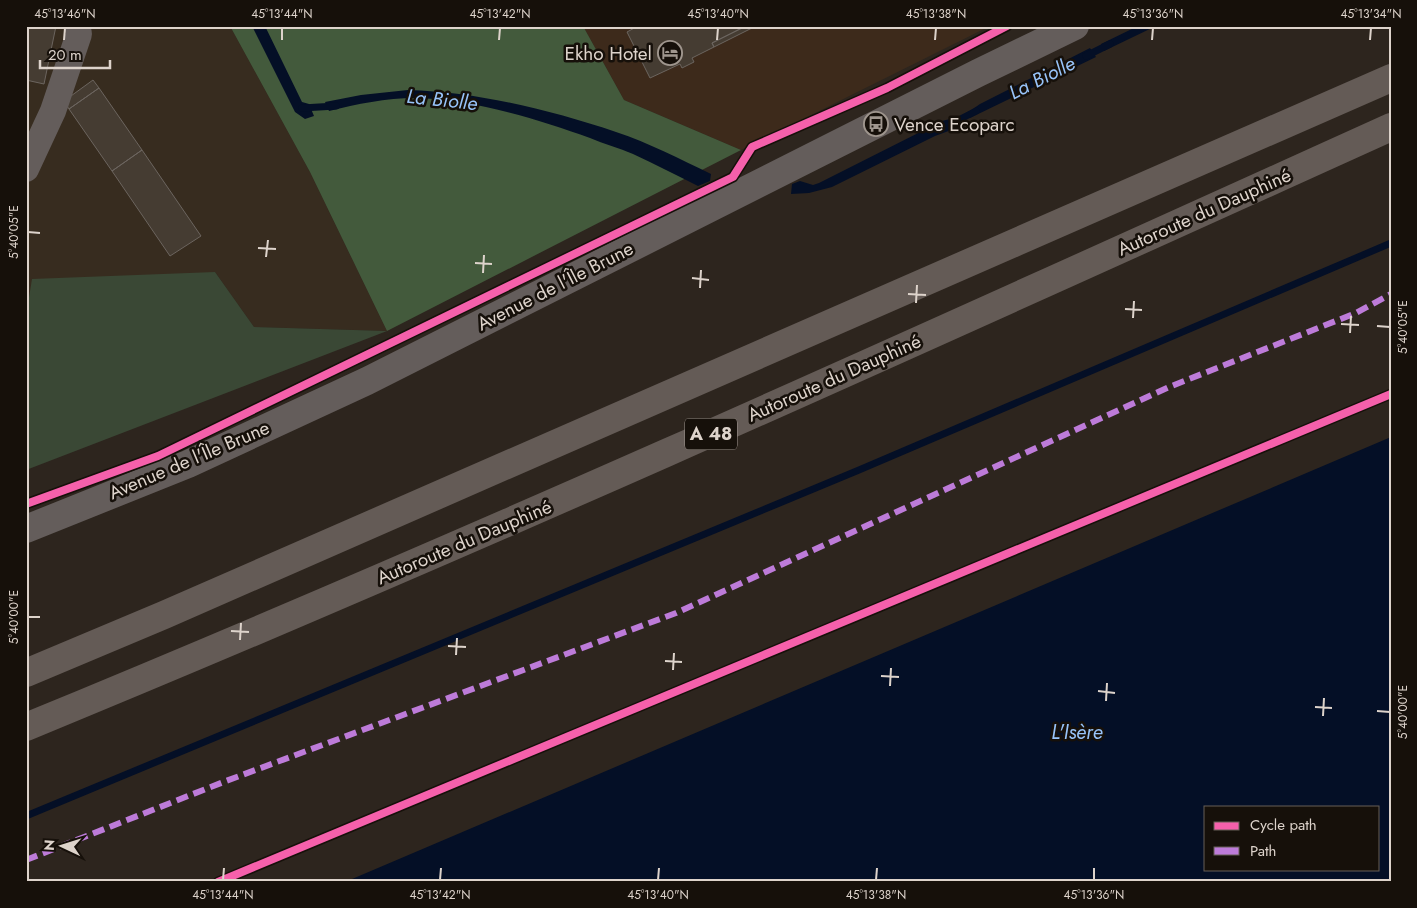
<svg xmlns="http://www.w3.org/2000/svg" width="1417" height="908" font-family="Jost,sans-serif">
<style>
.built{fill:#3d2a1b}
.industrial{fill:#372c1f}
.green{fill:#3a4835}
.forest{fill:#435a3c}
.water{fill:#040f26;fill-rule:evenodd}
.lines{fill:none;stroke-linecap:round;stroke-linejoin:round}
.stream{stroke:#040f26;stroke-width:7}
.building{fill:#453c32;stroke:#6c655f}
.minor{stroke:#645d5b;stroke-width:26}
.tertiary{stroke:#645d5b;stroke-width:28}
.motorway{stroke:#645b56;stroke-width:28}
.quiet{stroke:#bd7bd9;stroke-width:6;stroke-dasharray:12 6;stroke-linecap:butt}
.cycleway-casing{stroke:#16100a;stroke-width:11}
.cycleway{stroke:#f560ab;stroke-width:8}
.ticks{fill:none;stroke:#ddd3cb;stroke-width:2}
.labels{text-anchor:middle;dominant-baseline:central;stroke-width:5;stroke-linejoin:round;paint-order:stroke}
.shield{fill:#16100a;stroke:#a19891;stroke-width:1}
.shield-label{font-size:18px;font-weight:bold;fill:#ddd3cb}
.poi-label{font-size:19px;fill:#ddd3cb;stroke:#16100a;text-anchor:end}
.street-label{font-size:19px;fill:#ddd3cb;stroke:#16100a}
.water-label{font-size:20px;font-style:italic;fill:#98c4fa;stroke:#16100a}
.neatline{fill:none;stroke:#ddd3cb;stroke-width:2}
.ticks-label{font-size:12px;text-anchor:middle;fill:#ddd3cb}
</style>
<rect width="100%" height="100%" fill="#2d251e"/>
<path class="built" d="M 583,26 L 990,26 L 741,150 L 624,100 Z"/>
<path class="industrial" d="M 26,26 L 230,26 L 310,172 L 387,331 L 254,327 L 215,272 L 26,316 Z"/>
<path class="green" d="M 215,272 L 254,327 L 387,331 L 26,470 L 26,316 L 32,279 Z"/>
<path class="forest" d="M 230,26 L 583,26 L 624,100 L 741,150 L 387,331 L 310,172 Z"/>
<path class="water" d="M 252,26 L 265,26 L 302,102 L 309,104 L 314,116 L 305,119 L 295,112 Z
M 1138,26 L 1156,26 L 1104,51 L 1101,44 Z
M 1090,48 L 1096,57 L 970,118 L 967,113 L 980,104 Z
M 408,90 C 478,92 550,110 616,132 C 649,143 680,159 711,174 L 710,181 L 698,186 C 676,175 655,164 633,154 C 619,148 604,144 590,138 C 537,119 472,99 415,98 C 386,98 357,104 329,111 L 325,102 L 361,95 Z
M 950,119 L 954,129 L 935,136 L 832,187 L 809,193 L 791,194 L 792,184 L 800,181 L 813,185 L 819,183 L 942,121 Z
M 1391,437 L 1391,882 L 345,882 ZM 1206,807 L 1378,807 L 1378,869 L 1206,869 Z"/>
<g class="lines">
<path class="stream" d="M 1086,56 L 1110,44
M 302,108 L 336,106
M 945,127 L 976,111
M 26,816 L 859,470 L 1391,243"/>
</g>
<path class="building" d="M 28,26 L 56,26 L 44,84 L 26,80 L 26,37 Z
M 638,26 L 746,26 L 712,43 L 714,47 L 692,58 L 694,62 L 682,68 L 680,64 L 650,78 L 627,32 Z
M 746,26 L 756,26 L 714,47 L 712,43 Z
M 93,80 L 99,88 L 69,109 L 64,101 Z
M 99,88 L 142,150 L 112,171 L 69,109 Z
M 142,150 L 201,236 L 170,256 L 112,171 Z"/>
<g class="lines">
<path class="minor" d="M 26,169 L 53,111 L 79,34 L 77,26"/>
<path class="tertiary" d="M 26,529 L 188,464 L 367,381 L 978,73 L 1075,26"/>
<path class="motorway" d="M 26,673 L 164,615 L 1391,78
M 26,727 C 486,538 938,332 1391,127"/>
<path class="quiet" d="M 26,860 L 226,781 L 676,613 L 1169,387 L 1356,313 L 1391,294"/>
<defs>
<path id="cycleway" d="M 26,504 L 158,456 L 733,177 L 752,147 L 887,88 L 1007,26
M 218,882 L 1391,394"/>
</defs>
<use href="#cycleway" class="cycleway-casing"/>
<use href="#cycleway" class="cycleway"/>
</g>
<path class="ticks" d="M 64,40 L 65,28M 282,40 L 282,28M 499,40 L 500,28M 717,40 L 718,28M 935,40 L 936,28M 1152,40 L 1153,28M 1370,40 L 1371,28M 28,232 L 40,233M 258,248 L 276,249M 266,257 L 268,240M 475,263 L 492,264M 483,273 L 484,255M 692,278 L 709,280M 700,288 L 701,270M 908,294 L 926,295M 916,303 L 917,285M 1125,309 L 1142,310M 1133,318 L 1134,301M 1341,324 L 1359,325M 1377,326 L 1390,327M 1350,333 L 1351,316M 28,617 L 40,617M 231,631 L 249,632M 240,640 L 241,623M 448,646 L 466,647M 456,655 L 457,638M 665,661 L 682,662M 673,670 L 674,653M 881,676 L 899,677M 890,686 L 891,668M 1098,691 L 1115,693M 1106,701 L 1107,683M 1315,707 L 1332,708M 1377,711 L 1390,712M 1323,716 L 1324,698M 223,880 L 224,868M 440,880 L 441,868M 658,880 L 659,868M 876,880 L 877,868M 1094,880 L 1094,868"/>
<defs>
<symbol id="hotel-ring" viewBox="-11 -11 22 22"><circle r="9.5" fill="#16100a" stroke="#9f968e" stroke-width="1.5"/><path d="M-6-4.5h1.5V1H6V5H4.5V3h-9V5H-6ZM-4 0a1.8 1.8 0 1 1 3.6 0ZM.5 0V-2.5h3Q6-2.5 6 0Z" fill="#9f968e"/></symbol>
<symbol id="bus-ring" viewBox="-11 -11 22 22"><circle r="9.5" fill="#16100a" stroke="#9f968e" stroke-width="1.5"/><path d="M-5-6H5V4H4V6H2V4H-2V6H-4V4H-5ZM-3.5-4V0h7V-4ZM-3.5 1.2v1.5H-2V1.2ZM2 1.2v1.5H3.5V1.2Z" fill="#9f968e"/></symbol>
</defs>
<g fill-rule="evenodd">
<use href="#hotel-ring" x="656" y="39" width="28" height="28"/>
<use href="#bus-ring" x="862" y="110" width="28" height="28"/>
</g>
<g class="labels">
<rect class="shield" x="685" y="418.5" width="52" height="31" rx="4"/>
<g class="shield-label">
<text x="711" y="434">A 48</text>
</g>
<g class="poi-label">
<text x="652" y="53">Ekho Hotel</text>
<text x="894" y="124" text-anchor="start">Vence Ecoparc</text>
</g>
<g class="street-label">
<text transform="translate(1204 212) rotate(-24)">Autoroute du Dauphiné</text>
<text transform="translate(555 286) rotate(-27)">Avenue de l'Île Brune</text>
<text transform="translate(834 378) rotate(-24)">Autoroute du Dauphiné</text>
<text transform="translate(189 460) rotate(-23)">Avenue de l'Île Brune</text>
<text transform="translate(464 542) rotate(-23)">Autoroute du Dauphiné</text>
</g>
<g class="water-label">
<text transform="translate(1042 78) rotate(-27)">La Biolle</text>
<text transform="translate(442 100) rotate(6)">La Biolle</text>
<text x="1077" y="732">L'Isère</text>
</g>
</g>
<rect width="1417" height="908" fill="none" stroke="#16100a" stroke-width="55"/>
<rect x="1204" y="806" width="175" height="65" fill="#16100a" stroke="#665e57"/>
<rect x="1214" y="822" width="25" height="8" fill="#f560ab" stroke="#665e57"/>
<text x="1250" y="830" font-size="15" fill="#ddd3cb">Cycle path</text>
<rect x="1214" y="847" width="25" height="8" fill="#bd7bd9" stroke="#665e57"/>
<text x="1250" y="856" font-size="15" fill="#ddd3cb">Path</text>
<g transform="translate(62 846) rotate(274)" stroke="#16100a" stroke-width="4" paint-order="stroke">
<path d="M0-4L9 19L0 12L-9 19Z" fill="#ddd3cb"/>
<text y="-8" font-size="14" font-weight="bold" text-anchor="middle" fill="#ddd3cb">N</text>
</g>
<path d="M40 60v8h70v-8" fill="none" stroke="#ddd3cb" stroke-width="2.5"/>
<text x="48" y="60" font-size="15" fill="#ddd3cb" stroke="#16100a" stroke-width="4" paint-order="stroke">20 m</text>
<rect x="28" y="28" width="1362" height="852" class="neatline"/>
<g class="ticks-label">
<text x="65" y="18">45°13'46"N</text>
<text x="282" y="18">45°13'44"N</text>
<text x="500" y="18">45°13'42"N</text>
<text x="718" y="18">45°13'40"N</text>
<text x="936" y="18">45°13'38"N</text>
<text x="1153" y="18">45°13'36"N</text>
<text x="1371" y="18">45°13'34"N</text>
<text transform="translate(14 232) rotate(-90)" y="4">5°40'05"E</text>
<text transform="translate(1403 327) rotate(-90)" y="4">5°40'05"E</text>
<text transform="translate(14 617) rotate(-90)" y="4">5°40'00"E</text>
<text transform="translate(1403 712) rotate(-90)" y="4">5°40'00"E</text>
<text x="223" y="899">45°13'44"N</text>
<text x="440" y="899">45°13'42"N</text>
<text x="658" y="899">45°13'40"N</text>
<text x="876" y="899">45°13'38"N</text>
<text x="1094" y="899">45°13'36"N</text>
</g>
</svg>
